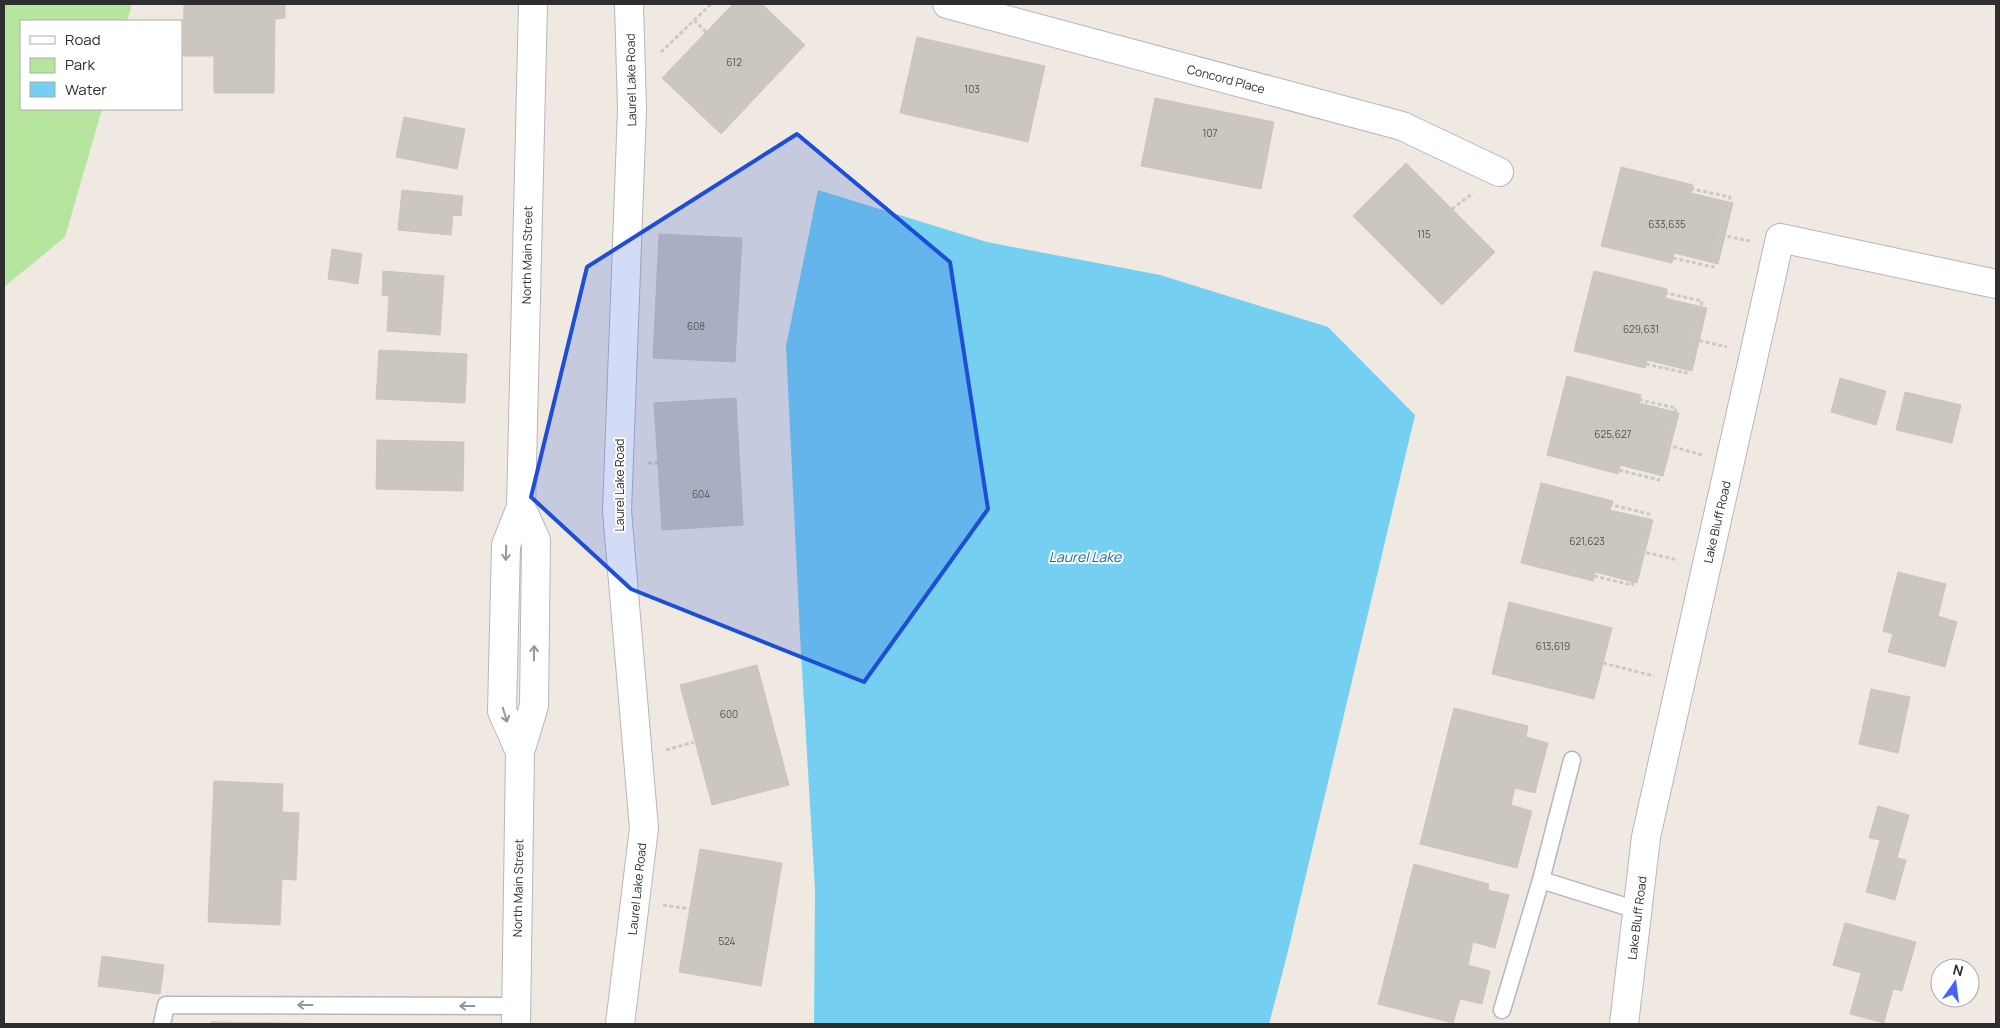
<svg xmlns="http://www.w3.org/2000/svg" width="2000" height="1028" font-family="Manrope,sans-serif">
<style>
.green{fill:#b6e59e}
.water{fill:#75cff0}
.building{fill:#cbc7bf;stroke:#cbc5ba}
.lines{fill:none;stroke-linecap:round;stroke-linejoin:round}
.service-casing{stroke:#b4b7c1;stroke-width:19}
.minor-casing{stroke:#b4b7c1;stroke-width:30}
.secondary-casing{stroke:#b4b7c1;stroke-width:30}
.path{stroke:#c9c9c9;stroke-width:3;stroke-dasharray:4 2.5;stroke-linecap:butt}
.service{stroke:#fff;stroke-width:16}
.minor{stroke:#fff;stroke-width:28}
.secondary{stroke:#fff;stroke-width:28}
.oneway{stroke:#969696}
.marked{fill:#1d4ed8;fill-opacity:0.2;stroke:#1d4ed8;stroke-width:4;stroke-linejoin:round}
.labels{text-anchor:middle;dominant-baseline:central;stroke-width:4;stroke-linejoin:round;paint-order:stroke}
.number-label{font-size:10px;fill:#555452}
.street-label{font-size:12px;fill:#2e2e2e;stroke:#fff}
.water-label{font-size:14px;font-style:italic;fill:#0d6fa3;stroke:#fff}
</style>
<rect width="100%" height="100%" fill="#efe9e1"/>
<path class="green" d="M 4,4 L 132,4 L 127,21 L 21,21 L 21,109 L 102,109 L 65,237 L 4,287 Z"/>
<path class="water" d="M 818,190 L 987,242 L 1160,275 L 1328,327 L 1415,415 L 1287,955 L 1269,1024 L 814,1024 L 815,889 L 800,635 L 786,346 Z"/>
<path class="building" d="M 184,4 L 285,4 L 285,18 L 275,19 L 274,93 L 214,93 L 214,56 L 183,56 Z
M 733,4 L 762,4 L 805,45 L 721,134 L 662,78 Z
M 917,37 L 1045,66 L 1028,142 L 900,113 Z
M 1155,98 L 1274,122 L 1261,189 L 1141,166 Z
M 404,117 L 465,129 L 457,169 L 396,157 Z
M 1406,163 L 1495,252 L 1442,305 L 1353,216 Z
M 1621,167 L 1693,185 L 1691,193 L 1733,203 L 1718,264 L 1674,253 L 1672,263 L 1601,246 Z
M 402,190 L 463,196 L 461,216 L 453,215 L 451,235 L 398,230 Z
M 659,234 L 742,238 L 735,362 L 653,358 Z
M 332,249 L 362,254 L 358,284 L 328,279 Z
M 383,271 L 444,276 L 440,335 L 387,331 L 389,296 L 382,295 Z
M 1594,271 L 1667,289 L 1665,298 L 1707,308 L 1692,371 L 1647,360 L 1645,368 L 1574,351 Z
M 379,350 L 467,354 L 465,403 L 376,399 Z
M 1567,376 L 1641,395 L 1639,403 L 1679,413 L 1663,476 L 1620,465 L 1618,474 L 1547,455 Z
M 1840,378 L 1886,391 L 1876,425 L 1831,412 Z
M 1905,392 L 1961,405 L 1952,443 L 1896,430 Z
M 736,398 L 743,525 L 662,530 L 654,403 Z
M 377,440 L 464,442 L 463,491 L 376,489 Z
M 1541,483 L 1613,501 L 1610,510 L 1653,520 L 1637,583 L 1595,572 L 1593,581 L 1521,563 Z
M 1898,572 L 1946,584 L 1938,616 L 1957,622 L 1945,667 L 1888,652 L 1893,634 L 1883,631 Z
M 1509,602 L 1612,628 L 1594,699 L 1492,674 Z
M 757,665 L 789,785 L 712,805 L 680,685 Z
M 1871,689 L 1910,697 L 1898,753 L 1859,744 Z
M 1454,708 L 1528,726 L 1526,737 L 1548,743 L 1535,793 L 1515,788 L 1511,805 L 1532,811 L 1517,868 L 1420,844 Z
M 214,781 L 283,784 L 282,812 L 299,813 L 296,880 L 282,879 L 280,925 L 208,922 Z
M 1878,806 L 1909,815 L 1897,858 L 1906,860 L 1895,900 L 1866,892 L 1880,840 L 1869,838 Z
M 700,849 L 782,863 L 761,986 L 679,972 Z
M 1414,864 L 1489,884 L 1488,890 L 1509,895 L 1495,948 L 1473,942 L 1468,965 L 1490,971 L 1482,1004 L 1460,999 L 1453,1023 L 1378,1004 Z
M 1845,923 L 1916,942 L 1902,991 L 1893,989 L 1884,1023 L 1850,1014 L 1861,973 L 1833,965 Z
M 102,956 L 164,965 L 160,994 L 98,986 Z
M 211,1022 L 353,1024 L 211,1024 Z"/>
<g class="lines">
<defs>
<path id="service" d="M 1572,760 L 1541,880 L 1637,910
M 1502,1010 L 1541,880
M 162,1024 L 166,1005 L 516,1006"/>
<path id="minor" d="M 947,4 L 1402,126 L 1499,172
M 620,1024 L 644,828 L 617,511 L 632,110 L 629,4
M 1624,1024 L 1646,837 L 1780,238 L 1996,284"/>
<path id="secondary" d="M 520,752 L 502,711 L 506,545 L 521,507 L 533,4
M 516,1024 L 520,752 L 534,706 L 536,540 L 521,507"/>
</defs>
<use href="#service" class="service-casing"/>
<use href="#minor" class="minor-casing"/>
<use href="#secondary" class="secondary-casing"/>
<path class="path" d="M 694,20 L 706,32
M 661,52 L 711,4
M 1452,209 L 1473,193
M 1721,235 L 1750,241
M 1673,258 L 1713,267 L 1730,197 L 1692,189
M 1693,339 L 1727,347
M 1646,364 L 1686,373 L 1702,301 L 1666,293
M 1667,445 L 1702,455
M 648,463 L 658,463
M 1619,470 L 1659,480 L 1676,408 L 1640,400
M 1640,551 L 1678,560
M 1594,576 L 1632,585 L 1649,514 L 1612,505
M 1603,663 L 1654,676
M 666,750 L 694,742
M 663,905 L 690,909"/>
<use href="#service" class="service"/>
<use href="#minor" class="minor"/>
<use href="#secondary" class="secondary"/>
</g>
<defs><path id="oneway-shaft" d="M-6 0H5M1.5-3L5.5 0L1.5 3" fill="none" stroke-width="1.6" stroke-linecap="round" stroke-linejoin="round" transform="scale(1.25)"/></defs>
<g class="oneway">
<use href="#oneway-shaft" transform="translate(506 553) rotate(92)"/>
<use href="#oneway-shaft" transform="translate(534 653) rotate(-89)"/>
<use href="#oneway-shaft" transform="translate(505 715) rotate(73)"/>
<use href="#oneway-shaft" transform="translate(305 1005) rotate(-180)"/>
<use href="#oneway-shaft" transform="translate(467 1006) rotate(-180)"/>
</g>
<path class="marked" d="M 797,134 L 950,262 L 988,509 L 864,682 L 631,589 L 531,497 L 587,267 Z"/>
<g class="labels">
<g class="number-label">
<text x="734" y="62">612</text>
<text x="972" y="89">103</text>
<text x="1210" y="133">107</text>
<text x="1667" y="224">633,635</text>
<text x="1424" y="234">115</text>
<text x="696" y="326">608</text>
<text x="1641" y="329">629,631</text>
<text x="1613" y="434">625,627</text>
<text x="701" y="494">604</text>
<text x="1587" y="541">621,623</text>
<text x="1553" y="646">613,619</text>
<text x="729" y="714">600</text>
<text x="727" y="941">524</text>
</g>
<g class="street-label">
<text transform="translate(1226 79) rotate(15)">Concord Place</text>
<text transform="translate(631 80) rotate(-91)">Laurel Lake Road</text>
<text transform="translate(527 255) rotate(-89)">North Main Street</text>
<text transform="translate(619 485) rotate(-90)">Laurel Lake Road</text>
<text transform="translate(1717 522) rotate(-77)">Lake Bluff Road</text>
<text transform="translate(518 888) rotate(-89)">North Main Street</text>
<text transform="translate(637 889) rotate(-84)">Laurel Lake Road</text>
<text transform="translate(1637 918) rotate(-83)">Lake Bluff Road</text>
</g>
<g class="water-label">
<text x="1085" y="556">Laurel Lake</text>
</g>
</g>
<rect width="2000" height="1028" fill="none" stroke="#2e2e2e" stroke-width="10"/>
<rect x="20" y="20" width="162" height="90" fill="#ffffff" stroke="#ababab"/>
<rect x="30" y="36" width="25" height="8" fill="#ffffff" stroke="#ababab"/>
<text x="65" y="45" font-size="15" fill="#2e2e2e">Road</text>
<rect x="30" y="58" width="25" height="15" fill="#b6e59e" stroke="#ababab"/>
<text x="65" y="70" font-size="15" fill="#2e2e2e">Park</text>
<rect x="30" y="82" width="25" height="15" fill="#75cff0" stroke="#ababab"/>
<text x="65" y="95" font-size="15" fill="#2e2e2e">Water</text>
<g transform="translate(1955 983) rotate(14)"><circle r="24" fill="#ffffff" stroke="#ababab"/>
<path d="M0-4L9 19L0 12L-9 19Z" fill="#4264fb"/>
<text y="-8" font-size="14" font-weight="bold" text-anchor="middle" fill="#2e2e2e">N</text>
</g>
</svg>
